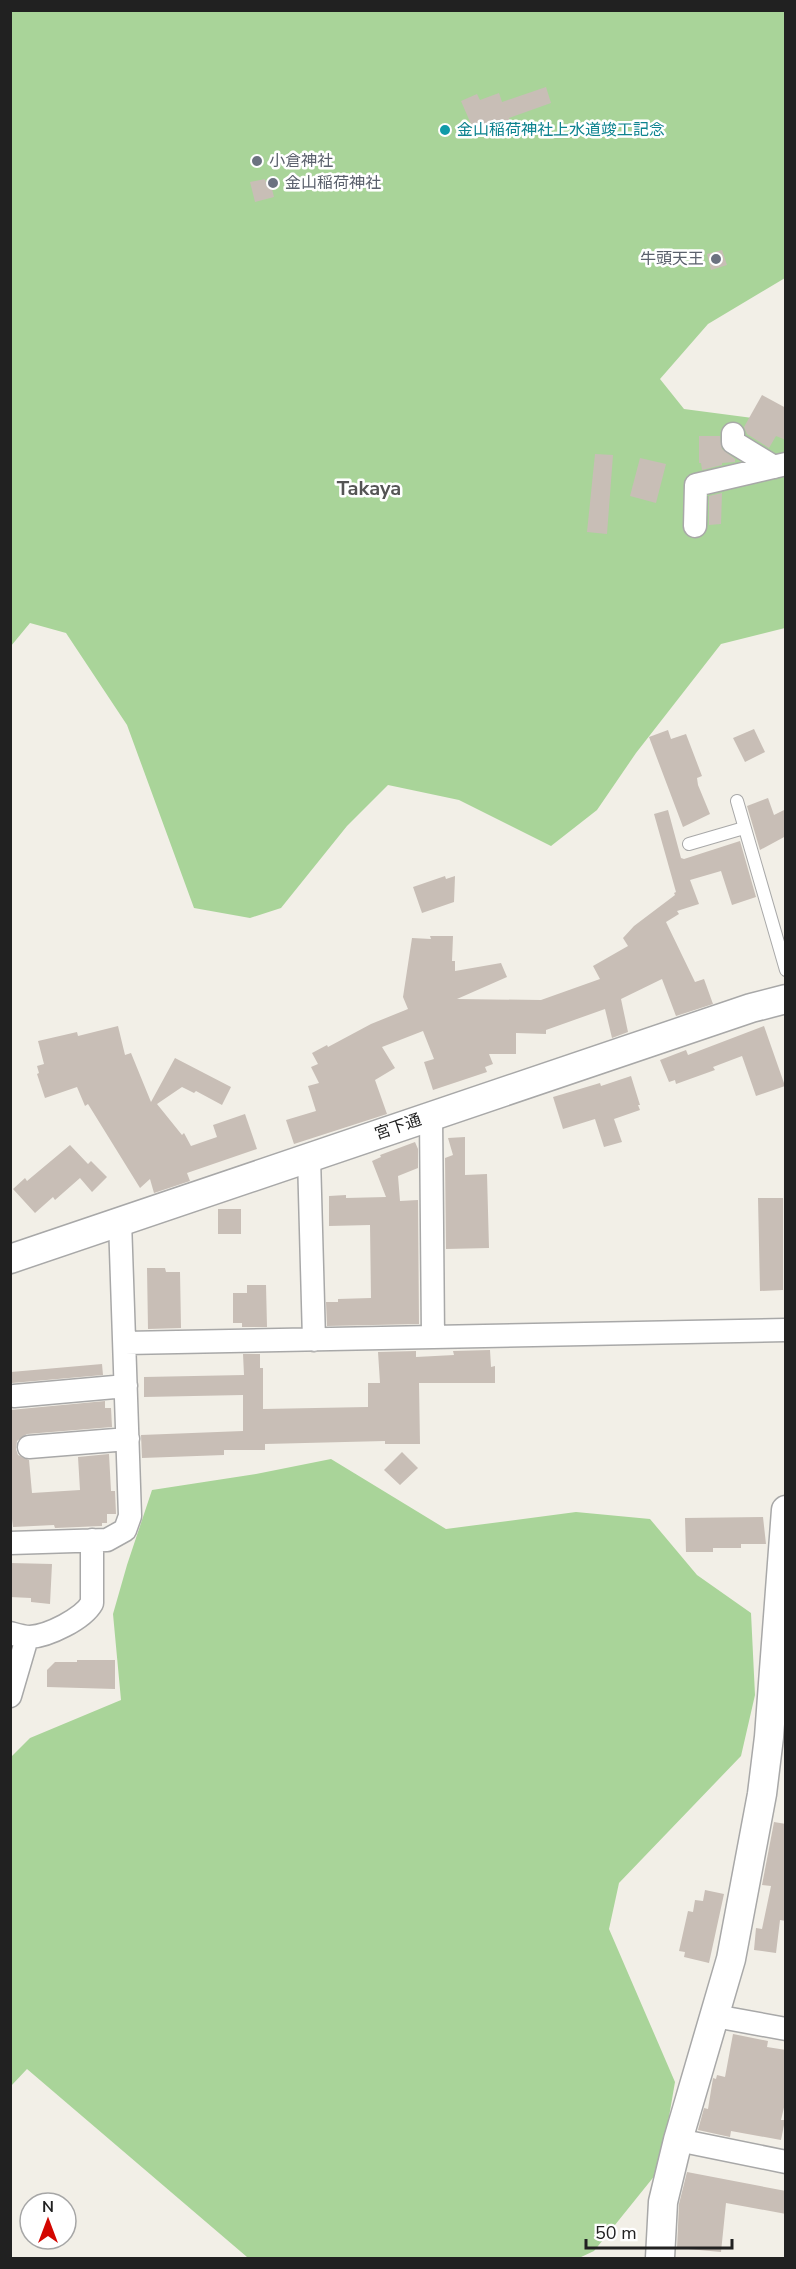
<svg xmlns="http://www.w3.org/2000/svg" width="796" height="2269" font-family="'Nunito Sans','Noto Sans JP',sans-serif">
<style>
.forest{fill:#a9d499}
.building{fill:#c8beb6}
.lines{fill:none;stroke-linecap:round;stroke-linejoin:round}
.service-casing{stroke:#a8a8a8;stroke-width:14}
.minor-casing{stroke:#a8a8a8;stroke-width:25}
.tertiary-casing{stroke:#a8a8a8;stroke-width:31}
.service{stroke:#fff;stroke-width:12}
.minor{stroke:#fff;stroke-width:22}
.tertiary{stroke:#fff;stroke-width:28}
.culture-dot{fill:#0f9aa8;stroke:#fff;stroke-width:2}
.worship-dot{fill:#6b7280;stroke:#fff;stroke-width:2}
.labels{text-anchor:middle;dominant-baseline:central;stroke-width:5;stroke-linejoin:round;paint-order:stroke}
.culture-label{font-size:16px;fill:#0d838f;stroke:#fff;text-anchor:start}
.worship-label{font-size:16px;fill:#5b616d;stroke:#fff;text-anchor:start}
.street-label{font-size:16px;fill:#212121;stroke:#fff}
.quarter-label{font-size:20px;font-weight:bold;fill:#545454;stroke:#fff}
</style>
<rect width="100%" height="100%" fill="#f2efe7"/>
<path class="forest" d="M 11,11 L 785,11 L 785,278 L 708,324 L 660,379 L 684,409 L 775,421 L 785,428 L 785,628 L 721,644 L 636,753 L 597,810 L 551,846 L 459,800 L 388,785 L 347,826 L 281,908 L 250,918 L 194,908 L 127,725 L 66,633 L 30,623 L 11,646 Z
M 331,1459 L 446,1529 L 576,1512 L 650,1519 L 697,1575 L 751,1613 L 755,1695 L 741,1756 L 619,1883 L 609,1929 L 675,2082 L 660,2169 L 594,2251 L 579,2258 L 258,2258 L 247,2257 L 27,2069 L 11,2086 L 11,1757 L 30,1738 L 121,1700 L 113,1614 L 127,1565 L 152,1490 L 256,1474 Z"/>
<path class="building" d="M 546,87 L 551,103 L 509,118 L 510,121 L 493,128 L 491,124 L 474,131 L 461,101 L 477,94 L 480,100 L 499,93 L 502,102 Z
M 265,179 L 266,182 L 270,181 L 274,197 L 255,202 L 250,182 Z
M 722,250 L 727,265 L 711,270 L 707,254 Z
M 762,395 L 786,408 L 786,440 L 776,436 L 769,448 L 747,434 L 744,427 Z
M 699,436 L 720,436 L 722,449 L 735,459 L 735,462 L 722,463 L 722,465 L 702,470 L 701,463 L 699,463 Z
M 595,454 L 613,455 L 607,534 L 587,532 Z
M 640,458 L 666,464 L 656,503 L 630,496 Z
M 722,493 L 721,524 L 709,525 L 709,496 Z
M 754,729 L 765,752 L 745,762 L 733,738 Z
M 668,730 L 671,739 L 686,734 L 702,776 L 697,778 L 698,785 L 710,814 L 683,827 L 649,737 Z
M 768,798 L 774,815 L 786,809 L 786,836 L 760,850 L 747,806 Z
M 668,810 L 681,858 L 684,859 L 740,841 L 756,897 L 732,905 L 721,871 L 690,880 L 699,904 L 677,911 L 679,914 L 666,922 L 695,982 L 704,979 L 713,1004 L 676,1016 L 662,979 L 621,999 L 628,1032 L 612,1038 L 605,1009 L 546,1030 L 546,1034 L 516,1033 L 516,1054 L 489,1054 L 493,1064 L 485,1067 L 487,1072 L 433,1090 L 424,1062 L 434,1059 L 423,1031 L 382,1047 L 395,1068 L 375,1080 L 387,1114 L 294,1144 L 286,1120 L 316,1111 L 308,1086 L 319,1083 L 311,1067 L 318,1064 L 312,1053 L 327,1045 L 328,1047 L 371,1024 L 408,1009 L 403,997 L 412,938 L 431,939 L 430,936 L 453,936 L 452,961 L 455,961 L 455,971 L 501,963 L 507,977 L 457,999 L 541,1000 L 600,979 L 593,966 L 628,946 L 623,938 L 634,926 L 675,895 L 674,893 L 676,892 L 654,814 Z
M 445,876 L 446,879 L 455,876 L 454,902 L 422,913 L 413,887 Z
M 118,1026 L 125,1055 L 131,1053 L 151,1102 L 175,1058 L 231,1087 L 222,1105 L 196,1091 L 194,1093 L 182,1087 L 157,1104 L 182,1135 L 184,1133 L 191,1146 L 217,1137 L 213,1125 L 245,1114 L 257,1149 L 187,1173 L 190,1181 L 154,1193 L 150,1179 L 140,1188 L 88,1104 L 85,1106 L 77,1087 L 45,1098 L 37,1074 L 39,1073 L 37,1066 L 44,1064 L 38,1041 L 77,1032 L 78,1036 Z
M 764,1026 L 785,1086 L 756,1096 L 742,1056 L 713,1067 L 715,1070 L 676,1084 L 675,1080 L 669,1082 L 660,1060 L 686,1050 L 688,1055 Z
M 631,1076 L 640,1105 L 638,1105 L 640,1110 L 614,1119 L 622,1142 L 604,1147 L 595,1119 L 563,1129 L 553,1097 L 600,1083 L 601,1086 Z
M 465,1137 L 465,1175 L 487,1174 L 489,1248 L 446,1249 L 445,1158 L 453,1155 L 448,1138 Z
M 415,1142 L 418,1149 L 418,1168 L 398,1176 L 400,1201 L 418,1200 L 419,1324 L 327,1326 L 326,1302 L 338,1302 L 338,1299 L 371,1298 L 370,1225 L 329,1226 L 329,1196 L 346,1195 L 346,1198 L 386,1197 L 372,1161 L 381,1157 L 380,1155 Z
M 70,1145 L 88,1164 L 91,1161 L 107,1177 L 92,1192 L 80,1178 L 55,1200 L 53,1197 L 35,1213 L 13,1189 L 25,1178 L 27,1181 Z
M 758,1198 L 783,1198 L 783,1290 L 760,1291 Z
M 218,1209 L 241,1209 L 241,1234 L 218,1234 Z
M 147,1268 L 165,1268 L 166,1272 L 180,1272 L 181,1328 L 148,1329 Z
M 247,1285 L 266,1285 L 267,1327 L 242,1327 L 242,1323 L 233,1323 L 233,1293 L 247,1293 Z
M 490,1350 L 491,1367 L 495,1366 L 495,1383 L 419,1383 L 420,1444 L 385,1444 L 385,1441 L 265,1444 L 265,1450 L 224,1450 L 224,1455 L 142,1458 L 141,1435 L 243,1431 L 243,1395 L 144,1397 L 144,1377 L 244,1375 L 243,1354 L 260,1354 L 260,1368 L 263,1368 L 263,1409 L 368,1407 L 368,1383 L 380,1383 L 378,1352 L 416,1351 L 416,1357 L 454,1355 L 453,1351 Z
M 102,1364 L 103,1375 L 12,1383 L 11,1372 Z
M 105,1401 L 105,1408 L 111,1408 L 112,1427 L 27,1434 L 17,1441 L 16,1449 L 18,1455 L 29,1460 L 32,1493 L 80,1490 L 78,1457 L 109,1454 L 111,1491 L 115,1491 L 116,1514 L 107,1514 L 107,1523 L 102,1523 L 102,1526 L 55,1528 L 54,1525 L 13,1527 L 12,1519 L 10,1519 L 10,1410 Z
M 402,1452 L 418,1468 L 400,1485 L 384,1470 Z
M 763,1517 L 766,1544 L 741,1544 L 741,1548 L 713,1548 L 713,1552 L 686,1552 L 685,1518 Z
M 10,1563 L 52,1564 L 50,1604 L 31,1602 L 31,1598 L 10,1597 Z
M 77,1660 L 115,1660 L 115,1689 L 47,1687 L 47,1670 L 55,1662 L 77,1662 Z
M 774,1822 L 786,1824 L 786,1921 L 780,1920 L 776,1953 L 754,1950 L 756,1928 L 762,1929 L 771,1886 L 762,1885 Z
M 705,1890 L 724,1894 L 709,1963 L 684,1957 L 685,1952 L 679,1951 L 688,1911 L 693,1912 L 695,1900 L 703,1901 Z
M 733,2034 L 768,2041 L 767,2047 L 786,2050 L 786,2099 L 781,2120 L 785,2120 L 781,2140 L 731,2131 L 730,2137 L 698,2130 L 704,2108 L 708,2109 L 713,2078 L 716,2079 L 717,2075 L 725,2077 Z
M 687,2172 L 786,2191 L 786,2214 L 726,2203 L 721,2252 L 677,2248 L 679,2204 Z"/>
<g class="lines">
<defs>
<path id="service" d="M 737,801 L 786,970
M 689,844 L 744,828"/>
<path id="minor" d="M 733,434 L 733,442 L 774,467
M 695,526 L 696,485 L 786,464
M 309,1157 L 314,1340
M 433,1337 L 786,1330
M 125,1343 L 433,1337 L 431,1116
M 14,1396 L 126,1386
M 29,1447 L 128,1439
M 10,1543 L 107,1540 L 125,1530 L 130,1516 L 120,1221
M 10,1633 C 17,1635 23,1637 30,1637 C 48,1636 83,1619 92,1603 L 92,1540
M 10,1696 L 27,1638
M 715,2016 L 786,2029
M 678,2140 L 786,2162"/>
<path id="tertiary" d="M 10,1259 L 751,1008 L 786,999
M 660,2258 L 663,2202 L 678,2140 L 731,1959 L 762,1794 L 769,1737 L 786,1510"/>
</defs>
<use href="#service" class="service-casing"/>
<use href="#minor" class="minor-casing"/>
<use href="#tertiary" class="tertiary-casing"/>
<use href="#service" class="service"/>
<use href="#minor" class="minor"/>
<use href="#tertiary" class="tertiary"/>
</g>
<circle class="culture-dot" cx="445" cy="130" r="6"/>
<g class="worship-dot">
<circle cx="257" cy="161" r="6"/>
<circle cx="273" cy="183" r="6"/>
<circle cx="716" cy="259" r="6"/>
</g>
<g class="labels">
<g class="culture-label">
<text x="457" y="130">金山稲荷神社上水道竣工記念</text>
</g>
<g class="worship-label">
<text x="269" y="161">小倉神社</text>
<text x="285" y="183">金山稲荷神社</text>
<text x="704" y="259" text-anchor="end">牛頭天王</text>
</g>
<g class="street-label">
<text transform="translate(398 1127) rotate(-19)">宮下通</text>
</g>
<g class="quarter-label">
<text x="369" y="488">Takaya</text>
</g>
</g>
<rect width="796" height="2269" fill="none" stroke="#212121" stroke-width="24"/>
<g transform="translate(48 2221)"><circle r="28" fill="#ffffff" stroke="#a6a6a6" stroke-width="1.5"/>
<path d="M0-4.5L10 22L0 15L-10 22Z" fill="#d30600"/>
<text y="-9" font-size="16" font-weight="bold" text-anchor="middle" fill="#212121">N</text>
</g>
<path d="M586 2239v9h146v-9" fill="none" stroke="#212121" stroke-width="3"/>
<text x="595" y="2239" font-size="18" fill="#212121" stroke="#ffffff" stroke-width="4.5" paint-order="stroke">50 m</text>
</svg>
